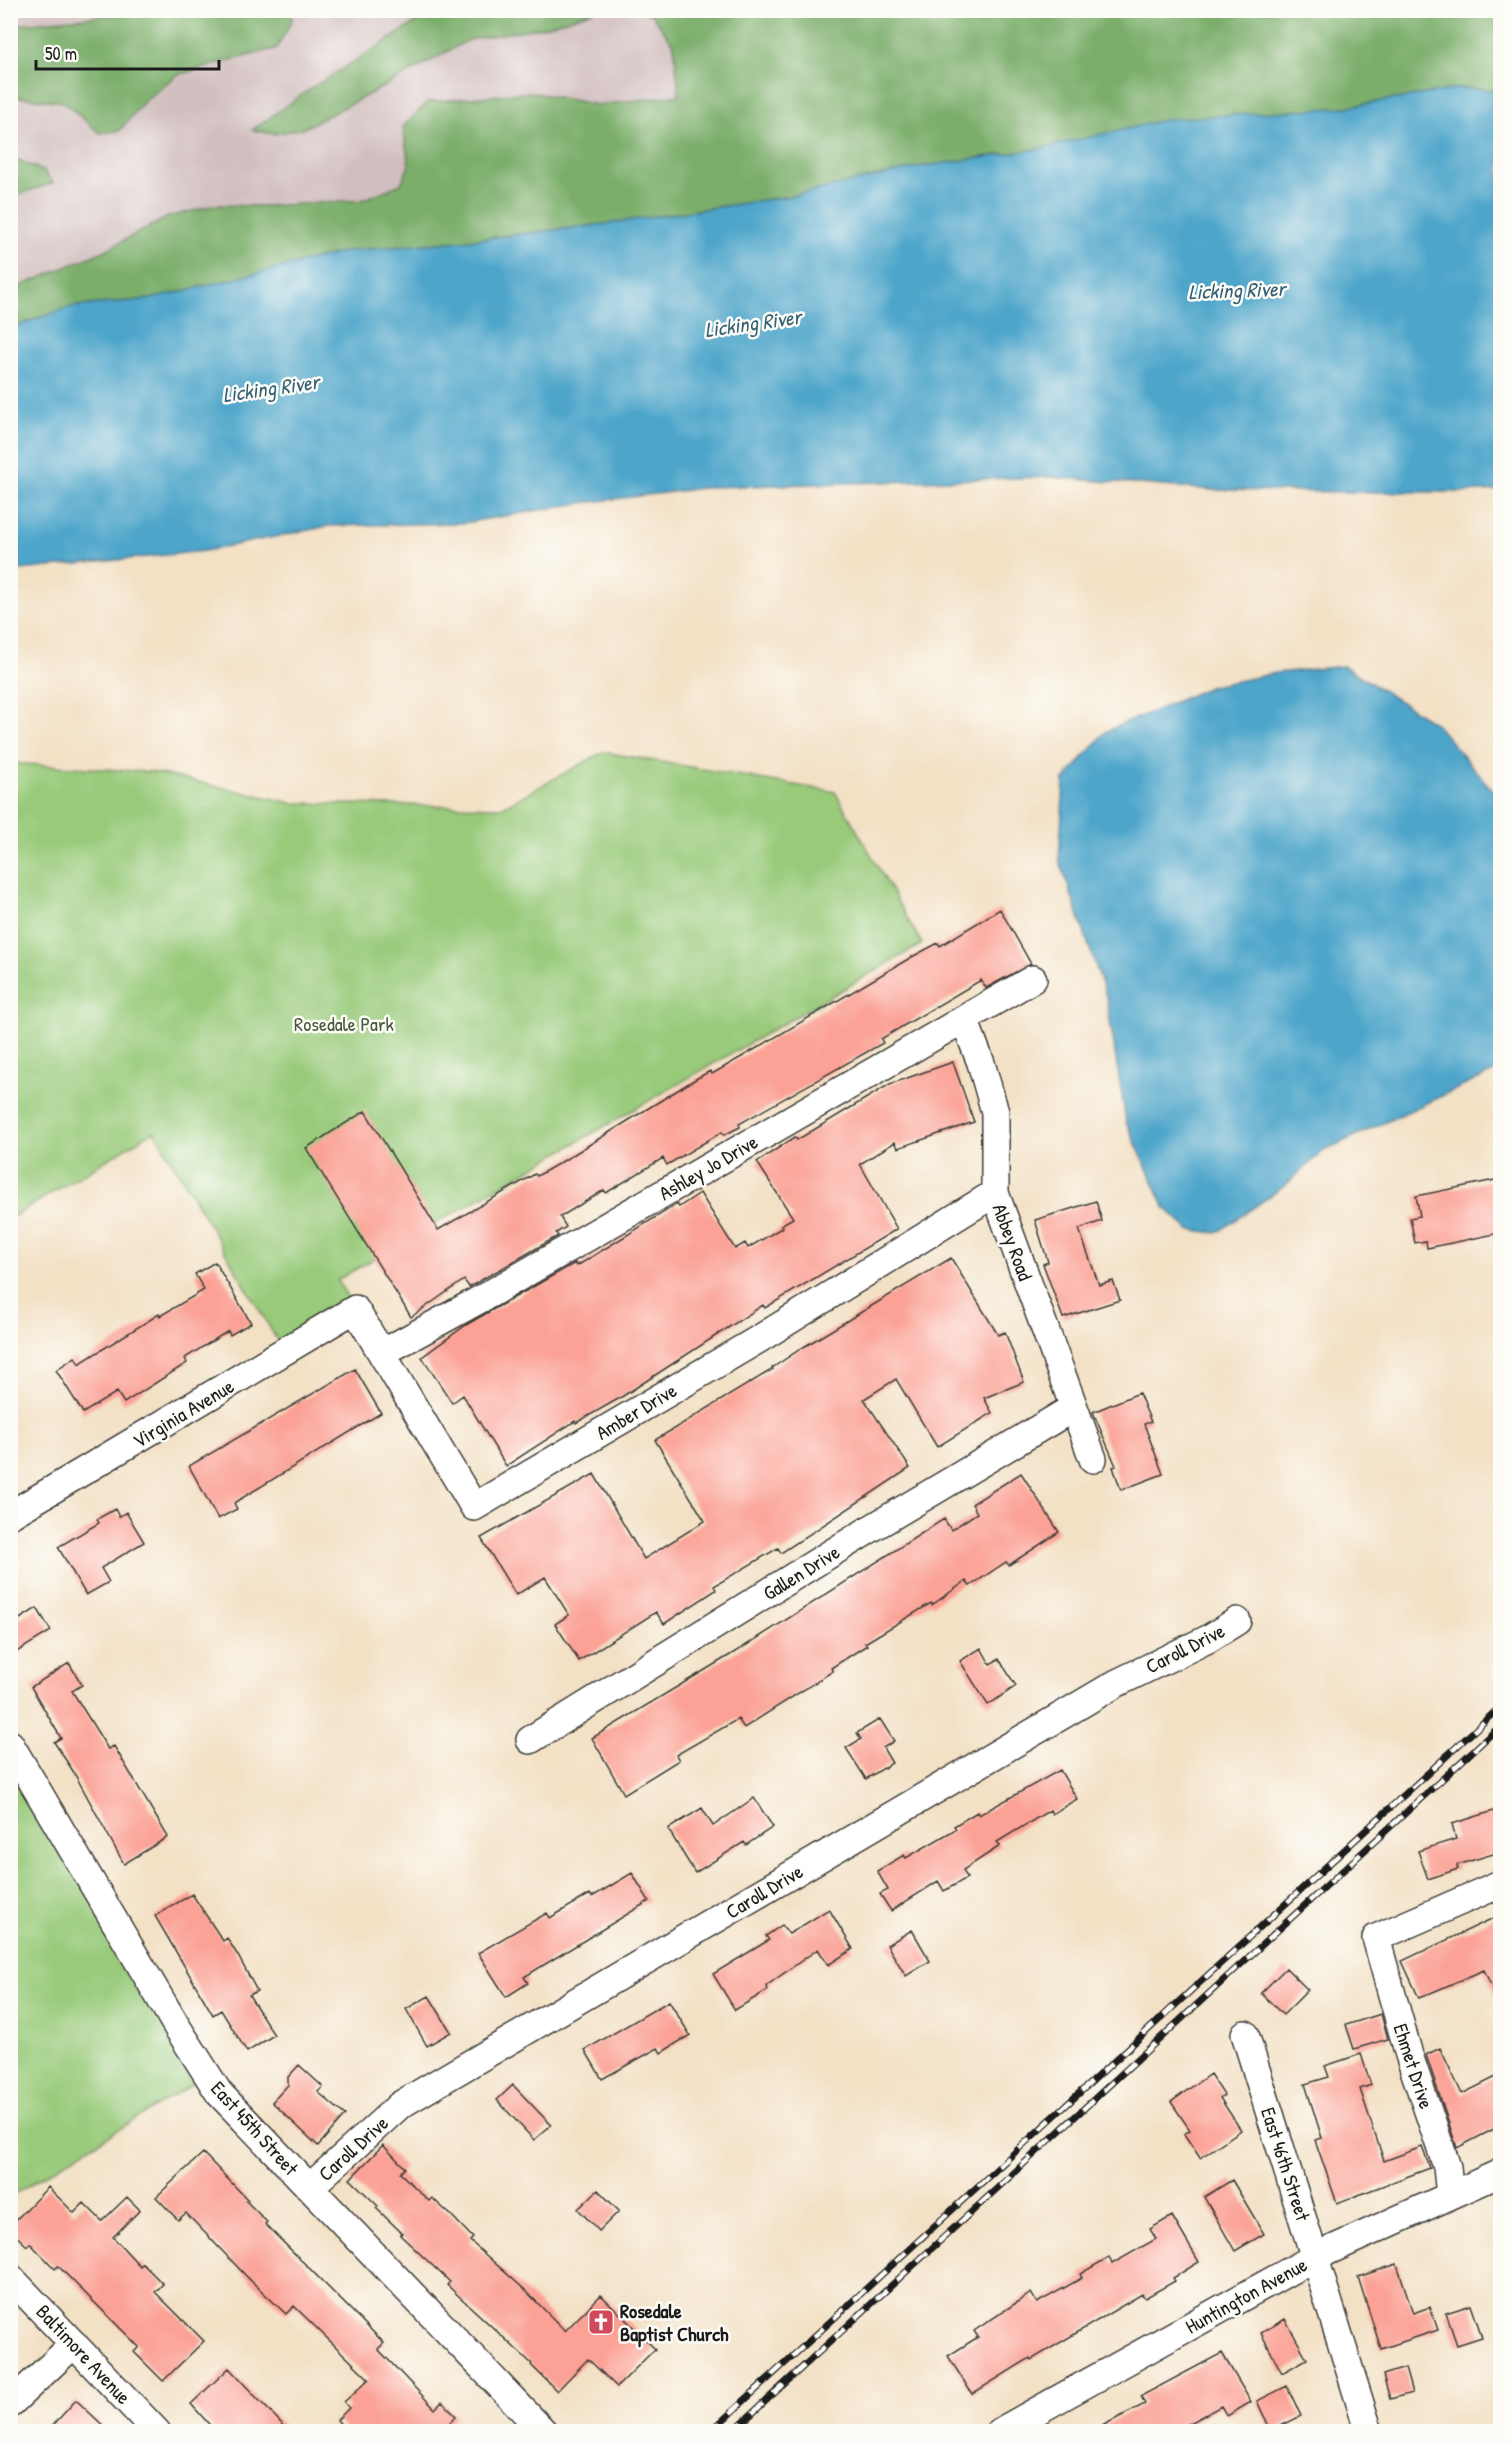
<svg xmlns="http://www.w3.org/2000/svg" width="1511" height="2442" font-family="'Patrick Hand',sans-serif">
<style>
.industrial{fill:#d1bfbf}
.green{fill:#98ca7a;stroke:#5a734b;stroke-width:1.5}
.forest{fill:#7aae6a;stroke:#4b6543;stroke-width:1.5}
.water{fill:#4da5ca;stroke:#346073;stroke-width:1.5}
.building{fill:#fba195}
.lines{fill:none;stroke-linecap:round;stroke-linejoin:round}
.minor-casing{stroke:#3c3a36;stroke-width:30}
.minor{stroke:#fff;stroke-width:27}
.rail-casing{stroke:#1c1c1c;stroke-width:7}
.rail{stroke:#fdfcf7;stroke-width:4.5;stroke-dasharray:14;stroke-linecap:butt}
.labels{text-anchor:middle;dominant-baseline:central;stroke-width:5;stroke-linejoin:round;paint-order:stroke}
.park-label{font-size:20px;fill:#47593d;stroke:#fdfcf7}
.street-label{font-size:20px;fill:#1c1c1c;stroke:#fdfcf7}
.poi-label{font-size:20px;font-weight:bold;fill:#1c1c1c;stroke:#fdfcf7;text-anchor:start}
.water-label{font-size:21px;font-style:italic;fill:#346073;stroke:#fdfcf7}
</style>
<rect width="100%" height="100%" fill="#fdfcf7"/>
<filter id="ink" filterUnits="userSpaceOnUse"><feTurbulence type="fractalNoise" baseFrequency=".0167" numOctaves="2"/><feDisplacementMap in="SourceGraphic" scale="12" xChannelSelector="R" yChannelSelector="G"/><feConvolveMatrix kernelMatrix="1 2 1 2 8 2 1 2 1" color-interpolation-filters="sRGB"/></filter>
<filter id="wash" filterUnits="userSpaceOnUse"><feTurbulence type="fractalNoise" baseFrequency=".008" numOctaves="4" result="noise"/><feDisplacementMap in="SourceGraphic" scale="24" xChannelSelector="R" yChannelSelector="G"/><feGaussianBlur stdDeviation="1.35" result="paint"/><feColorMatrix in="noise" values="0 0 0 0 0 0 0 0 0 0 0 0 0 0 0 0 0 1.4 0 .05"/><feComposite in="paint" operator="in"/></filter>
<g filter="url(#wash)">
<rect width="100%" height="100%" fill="#f3e1c6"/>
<path class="industrial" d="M 11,11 L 434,11 L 311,89 L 253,130 L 274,134 L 304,128 L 387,85 L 468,40 L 543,27 L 595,11 L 643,11 L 652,15 L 674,45 L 679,95 L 598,105 L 531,92 L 403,127 L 409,165 L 402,184 L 362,200 L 268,206 L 215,205 L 168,217 L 104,251 L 11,290 Z"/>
<path class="green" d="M 603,752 L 835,792 L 922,944 L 337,1280 L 355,1309 L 284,1352 L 154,1131 L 11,1218 L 11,763 L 152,772 L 292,803 L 503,807 Z
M 11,1744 L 207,2075 L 11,2196 Z"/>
<path class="forest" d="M 152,11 L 291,11 L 292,20 L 277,48 L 177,75 L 144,102 L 119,131 L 100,133 L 63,102 L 11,96 L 11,25 Z
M 434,11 L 595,11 L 543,27 L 468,40 L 387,85 L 304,128 L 274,134 L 252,130 L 310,89 Z
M 643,11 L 1500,11 L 1500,91 L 1462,88 L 1347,107 L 1038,149 L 919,167 L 791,196 L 605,224 L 462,241 L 348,251 L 151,299 L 70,307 L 11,328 L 11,290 L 104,251 L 168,217 L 215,205 L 268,206 L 362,200 L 401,184 L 409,165 L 403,127 L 428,102 L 531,92 L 598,105 L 679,95 L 674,45 L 652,15 Z
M 11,157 L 44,171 L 53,183 L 11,197 Z"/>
<path class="water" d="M 1462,88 L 1500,91 L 1500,490 L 1463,492 L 1340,492 L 1215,490 L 1048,477 L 712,487 L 575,504 L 464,523 L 329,526 L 205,551 L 11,571 L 11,328 L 70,307 L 151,299 L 348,251 L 462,241 L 605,224 L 791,196 L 919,167 L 1038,149 L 1168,119 L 1347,107 Z
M 1344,666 L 1436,724 L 1500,799 L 1500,1069 L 1323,1151 L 1286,1185 L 1217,1233 L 1189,1230 L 1165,1208 L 1126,1122 L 1106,996 L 1059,859 L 1064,780 L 1106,731 L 1212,686 L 1276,673 Z"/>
<g id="blocks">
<path class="building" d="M 1000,909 L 1031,964 L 986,988 L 981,980 L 881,1039 L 883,1043 L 739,1124 L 740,1127 L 724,1135 L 722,1132 L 667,1165 L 663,1158 L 606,1193 L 604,1190 L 560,1217 L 566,1227 L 556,1233 L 558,1236 L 469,1287 L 464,1280 L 411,1317 L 306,1148 L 365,1111 L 438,1230 L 535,1174 L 537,1176 L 563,1161 L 694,1080 L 710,1071 L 712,1074 L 752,1051 L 910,958 L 938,943 L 940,946 Z
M 953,1062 L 974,1122 L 898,1148 L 895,1142 L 860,1164 L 897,1229 L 765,1308 L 763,1305 L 620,1398 L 576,1423 L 575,1421 L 506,1466 L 463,1395 L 452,1403 L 422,1357 L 466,1325 L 575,1263 L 577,1266 L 677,1204 L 679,1207 L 700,1193 L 735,1249 L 745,1243 L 748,1248 L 783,1227 L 781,1225 L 793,1218 L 757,1162 L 795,1137 L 797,1140 L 890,1084 Z
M 1500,1179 L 1500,1233 L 1427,1248 L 1426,1241 L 1415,1243 L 1410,1218 L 1420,1216 L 1416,1196 Z
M 1096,1201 L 1102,1221 L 1079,1229 L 1099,1285 L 1113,1281 L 1120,1300 L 1063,1318 L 1043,1264 L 1048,1262 L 1035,1220 Z
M 951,1258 L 998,1335 L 1005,1332 L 1024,1382 L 984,1398 L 992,1413 L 937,1447 L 896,1379 L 864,1399 L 910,1468 L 781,1553 L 778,1548 L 714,1586 L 716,1590 L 664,1624 L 656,1612 L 579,1661 L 555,1624 L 569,1615 L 545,1577 L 516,1595 L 481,1538 L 594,1474 L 644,1559 L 705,1521 L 655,1440 L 773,1369 L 772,1368 L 802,1348 Z
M 215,1262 L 251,1323 L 230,1335 L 228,1331 L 185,1358 L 187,1363 L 124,1403 L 117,1392 L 83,1413 L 56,1370 L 75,1357 L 79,1364 L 159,1314 L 160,1316 L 204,1290 L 195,1274 Z
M 355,1369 L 381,1413 L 234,1503 L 237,1509 L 218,1519 L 189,1466 Z
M 1139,1393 L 1151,1422 L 1144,1424 L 1163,1474 L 1121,1490 L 1113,1467 L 1116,1466 L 1093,1412 Z
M 1021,1473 L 1059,1532 L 1009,1565 L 1006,1562 L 970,1586 L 966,1581 L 932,1605 L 931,1603 L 865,1643 L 867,1645 L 831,1668 L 833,1671 L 744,1728 L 738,1719 L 676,1755 L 679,1760 L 624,1794 L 592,1738 L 745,1646 L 944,1519 L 951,1530 L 977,1513 L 972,1504 Z
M 115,1509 L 119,1517 L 126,1512 L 144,1542 L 101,1568 L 109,1582 L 86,1595 L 58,1547 L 99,1523 L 97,1519 Z
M 37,1608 L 51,1631 L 10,1656 L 10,1625 Z
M 981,1648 L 990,1664 L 999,1659 L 1016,1686 L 988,1705 L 960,1661 Z
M 69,1663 L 82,1685 L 72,1691 L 108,1749 L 114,1746 L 168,1837 L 124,1864 L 73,1771 L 54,1742 L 61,1738 L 31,1687 Z
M 880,1719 L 894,1741 L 883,1748 L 892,1763 L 866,1779 L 846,1748 L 861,1739 L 857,1733 Z
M 1060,1770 L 1077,1799 L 1052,1814 L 1050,1810 L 997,1842 L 1000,1846 L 963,1870 L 967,1878 L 944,1891 L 938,1881 L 891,1911 L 880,1894 L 888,1890 L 877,1871 L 904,1855 L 906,1858 L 956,1829 L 954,1826 L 977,1812 L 979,1815 Z
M 754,1798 L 773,1827 L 746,1845 L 744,1842 L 695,1873 L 668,1829 L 702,1808 L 713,1826 Z
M 1500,1809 L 1500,1852 L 1457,1865 L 1458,1869 L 1428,1879 L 1418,1851 L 1456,1839 L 1452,1824 Z
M 632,1873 L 649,1901 L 524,1977 L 528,1983 L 506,1997 L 478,1953 L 547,1913 L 550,1918 L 590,1894 L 592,1897 Z
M 192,1894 L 223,1941 L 227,1938 L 237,1954 L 257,1991 L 249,1995 L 274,2035 L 247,2052 L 221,2010 L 213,2015 L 155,1916 Z
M 829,1909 L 853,1949 L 828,1965 L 818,1949 L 766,1986 L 768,1990 L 735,2010 L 713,1974 L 769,1940 L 766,1936 L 782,1925 L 789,1934 Z
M 1500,1915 L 1500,2005 L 1484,1970 L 1419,1998 L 1402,1961 Z
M 912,1930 L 930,1961 L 906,1976 L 887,1945 Z
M 1286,1968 L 1308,1990 L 1283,2015 L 1261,1993 Z
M 429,1996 L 451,2032 L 427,2046 L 406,2009 Z
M 669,2001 L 690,2035 L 661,2053 L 658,2048 L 602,2079 L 585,2050 Z
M 1381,2014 L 1388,2039 L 1354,2049 L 1346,2025 Z
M 1440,2048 L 1462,2094 L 1500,2075 L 1500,2126 L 1457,2148 L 1426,2055 Z
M 1361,2054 L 1371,2085 L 1360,2089 L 1384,2161 L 1422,2147 L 1430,2168 L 1337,2203 L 1315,2140 L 1322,2138 L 1305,2084 L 1329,2077 L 1325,2066 Z
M 299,2065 L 323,2087 L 318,2092 L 345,2115 L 318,2146 L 272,2102 L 288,2085 L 288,2077 Z
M 1210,2074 L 1224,2095 L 1220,2098 L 1241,2130 L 1200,2158 L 1184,2134 L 1190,2130 L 1171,2102 Z
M 513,2085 L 551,2125 L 534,2140 L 497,2100 Z
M 383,2145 L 405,2168 L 400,2173 L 429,2201 L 432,2198 L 452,2216 L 473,2238 L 470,2241 L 524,2289 L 565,2331 L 601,2295 L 655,2349 L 617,2387 L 588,2359 L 557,2391 L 531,2365 L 532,2364 L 447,2285 L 450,2282 L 400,2235 L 402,2233 L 376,2208 L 378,2206 L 350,2179 Z
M 203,2153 L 248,2200 L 246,2201 L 267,2222 L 265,2224 L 384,2343 L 378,2349 L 435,2409 L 442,2402 L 456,2416 L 441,2432 L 348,2432 L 337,2420 L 349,2408 L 344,2402 L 369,2379 L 294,2306 L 286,2314 L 249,2279 L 186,2213 L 178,2220 L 156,2197 Z
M 1232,2180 L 1264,2234 L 1235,2251 L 1204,2197 Z
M 48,2187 L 74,2213 L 84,2203 L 102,2221 L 127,2197 L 140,2210 L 113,2237 L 140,2266 L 142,2263 L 163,2284 L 155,2292 L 204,2341 L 163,2381 L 134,2352 L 139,2347 L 58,2266 L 55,2269 L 30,2243 L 27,2246 L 10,2230 L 10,2226 Z
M 598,2190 L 619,2211 L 599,2231 L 578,2209 Z
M 1172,2216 L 1199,2262 L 1173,2278 L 1175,2281 L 1145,2298 L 1142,2294 L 1031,2360 L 1030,2358 L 972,2394 L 948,2356 L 978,2337 L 974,2331 L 1031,2293 L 1037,2303 L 1082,2278 L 1080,2274 L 1109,2257 L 1112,2264 L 1156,2239 L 1150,2229 Z
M 1397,2264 L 1413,2313 L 1430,2307 L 1438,2330 L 1381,2349 L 1358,2277 Z
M 1471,2305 L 1482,2337 L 1457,2345 L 1446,2313 Z
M 1285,2319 L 1307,2359 L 1282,2373 L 1261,2333 Z
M 1222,2353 L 1251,2402 L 1227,2416 L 1221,2406 L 1174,2432 L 1090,2432 L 1145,2404 L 1141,2396 Z
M 229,2368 L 256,2397 L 290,2432 L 216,2432 L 191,2404 Z
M 1405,2368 L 1412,2393 L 1390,2399 L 1383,2375 Z
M 1287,2386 L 1301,2416 L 1271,2431 L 1257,2401 Z
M 76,2400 L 110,2432 L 47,2432 Z"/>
</g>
</g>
<g filter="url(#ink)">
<use href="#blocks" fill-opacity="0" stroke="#3c3a36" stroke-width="1.5"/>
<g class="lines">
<defs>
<path id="minor" d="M 964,1019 L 981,1063 L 995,1112 L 995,1193 L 1093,1459
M 382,1353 L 488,1295 L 1033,979
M 10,1515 L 355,1309 L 474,1507 L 759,1339 L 995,1193
M 530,1740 L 867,1531 L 1073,1408
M 10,1744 L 177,2027 L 219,2093 L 544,2432
M 1245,2034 L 1369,2432
M 309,2188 L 400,2105 L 1117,1683 L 1208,1639 L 1237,1621
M 1450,2195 L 1447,2167 L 1409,2055 L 1376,1938 L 1500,1884
M 10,2277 L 157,2432
M 10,2404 L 74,2344
M 999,2432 L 1315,2257 L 1500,2173"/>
</defs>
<use href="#minor" class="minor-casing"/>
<use href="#minor" class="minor"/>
<defs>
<path id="rail" d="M 710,2432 L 1500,1707
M 732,2432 L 1500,1726"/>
</defs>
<use href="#rail" class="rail-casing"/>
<use href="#rail" class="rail"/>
</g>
</g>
<defs>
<symbol id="church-square" viewBox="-11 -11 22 22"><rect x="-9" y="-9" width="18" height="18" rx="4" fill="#d1495b" stroke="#fdfcf7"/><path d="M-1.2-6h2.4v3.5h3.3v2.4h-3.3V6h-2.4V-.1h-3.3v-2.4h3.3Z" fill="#fff"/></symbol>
</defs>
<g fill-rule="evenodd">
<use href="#church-square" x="586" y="2307" width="30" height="30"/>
</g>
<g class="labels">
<g class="park-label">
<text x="344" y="1023">Rosedale Park</text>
</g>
<g class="street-label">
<text transform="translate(708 1167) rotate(-30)">Ashley Jo Drive</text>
<text transform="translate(1013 1242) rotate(70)">Abbey Road</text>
<text transform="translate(636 1411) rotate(-31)">Amber Drive</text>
<text transform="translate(183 1413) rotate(-31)">Virginia Avenue</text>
<text transform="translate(801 1572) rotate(-32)">Gallen Drive</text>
<text transform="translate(1185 1648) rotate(-27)">Caroll Drive</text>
<text transform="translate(764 1891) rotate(-31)">Caroll Drive</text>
<text transform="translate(1414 2066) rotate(72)">Ehmet Drive</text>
<text transform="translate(255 2128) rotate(48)">East 45th Street</text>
<text transform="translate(353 2148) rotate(-42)">Caroll Drive</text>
<text transform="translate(1286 2164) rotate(72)">East 46th Street</text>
<text transform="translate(1246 2295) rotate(-29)">Huntington Avenue</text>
<text transform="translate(84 2354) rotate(47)">Baltimore Avenue</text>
</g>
<g class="poi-label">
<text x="620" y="2310">Rosedale<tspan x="620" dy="23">Baptist Church</tspan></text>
</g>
<g class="water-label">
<text transform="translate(1237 290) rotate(-2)">Licking River</text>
<text transform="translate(753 323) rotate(-8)">Licking River</text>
<text transform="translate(271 388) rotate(-8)">Licking River</text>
</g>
</g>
<rect width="1511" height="2442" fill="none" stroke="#fdfcf7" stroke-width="36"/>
<path d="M36 60v9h183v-9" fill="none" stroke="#1c1c1c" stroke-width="3"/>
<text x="45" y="60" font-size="18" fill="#1c1c1c" stroke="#fdfcf7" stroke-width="4.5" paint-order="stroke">50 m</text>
</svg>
